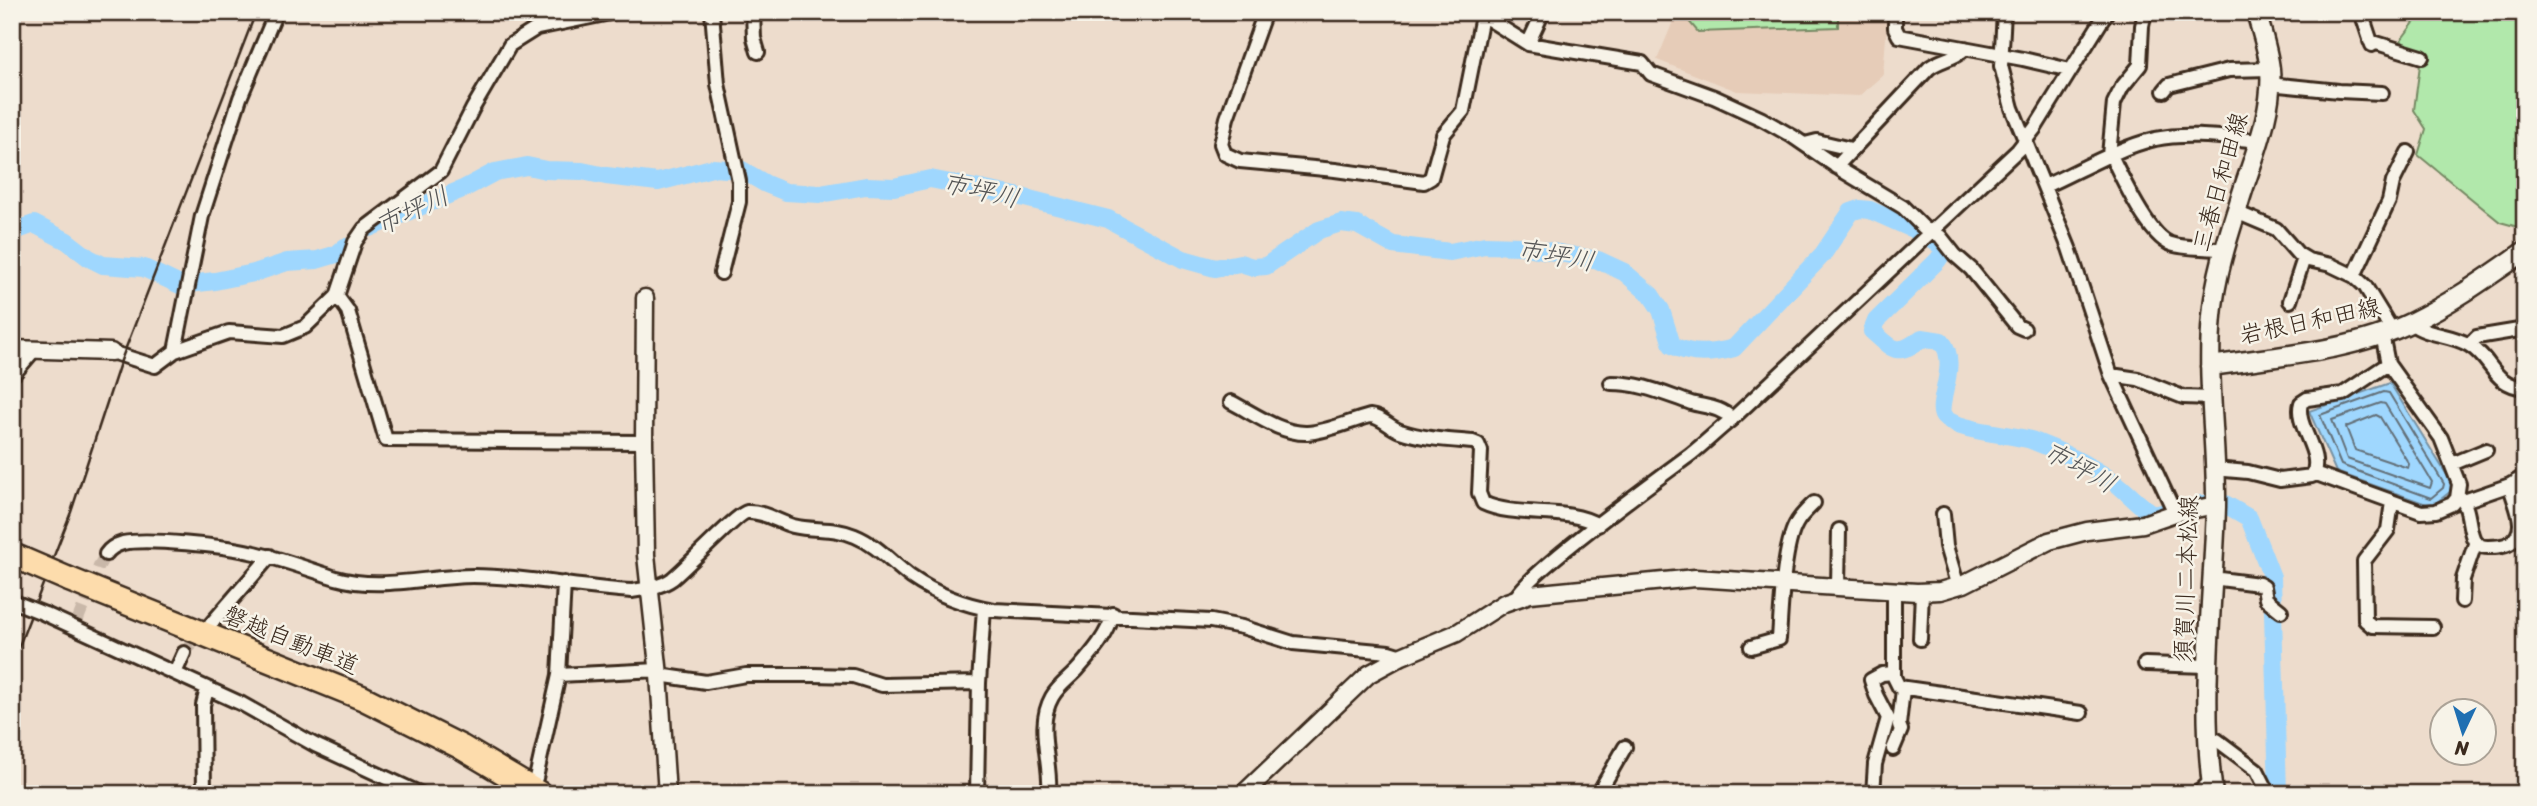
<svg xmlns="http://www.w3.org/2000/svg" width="2537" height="806" font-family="Sriracha,'Klee One',sans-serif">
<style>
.built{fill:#e6ccb8}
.green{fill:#b1e8ab;stroke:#768964;stroke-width:2}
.water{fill:#9fd7fe;stroke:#7792a4;stroke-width:2}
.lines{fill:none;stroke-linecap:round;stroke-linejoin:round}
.shore{stroke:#636f78;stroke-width:2}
.river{stroke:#9fd7fe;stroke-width:18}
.minor-tunnel{stroke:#c9b8a9;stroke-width:12;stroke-dasharray:12 6;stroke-linecap:butt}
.minor-casing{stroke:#3b2a1e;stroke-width:18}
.tertiary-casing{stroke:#3b2a1e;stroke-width:21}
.secondary-casing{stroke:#3b2a1e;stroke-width:23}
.motorway-casing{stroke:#3b2a1e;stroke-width:28}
.minor{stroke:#f7f3e8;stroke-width:12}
.tertiary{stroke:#f7f3e8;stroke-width:16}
.secondary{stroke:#f7f3e8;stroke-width:18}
.motorway{stroke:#fddcac;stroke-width:23}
.rail{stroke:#3b2a1e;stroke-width:2.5}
.minor-bridge-casing{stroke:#3b2a1e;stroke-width:18;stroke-linecap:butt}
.motorway-bridge-casing{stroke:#3b2a1e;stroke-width:28;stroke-linecap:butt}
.minor-bridge{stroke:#f7f3e8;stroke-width:12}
.motorway-bridge{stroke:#fddcac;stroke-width:23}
.labels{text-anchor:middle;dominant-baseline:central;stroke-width:5;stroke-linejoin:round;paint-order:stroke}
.street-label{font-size:24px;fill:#3b2a1e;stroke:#f7f3e8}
.water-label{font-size:26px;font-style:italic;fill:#545556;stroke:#f7f3e8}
</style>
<rect width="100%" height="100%" fill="#eddccc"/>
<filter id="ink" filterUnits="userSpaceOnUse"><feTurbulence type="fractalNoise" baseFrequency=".0143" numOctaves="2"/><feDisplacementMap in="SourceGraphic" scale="14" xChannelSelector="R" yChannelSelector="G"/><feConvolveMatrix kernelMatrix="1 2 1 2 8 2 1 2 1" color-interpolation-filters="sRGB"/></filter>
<g filter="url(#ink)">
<path class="built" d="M 1677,12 L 1888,12 L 1883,75 L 1859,96 L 1737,91 L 1657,60 Z"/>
<path class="green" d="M 1689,12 L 1838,12 L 1838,27 L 1698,32 L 1687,19 Z
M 2422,12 L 2525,12 L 2525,229 L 2500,222 L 2418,155 L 2426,129 L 2414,110 L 2420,65 L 2401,40 Z"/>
<path class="water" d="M 2390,383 L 2455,488 L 2432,506 L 2336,472 L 2309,411 Z"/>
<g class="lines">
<path class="shore" d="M 2384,392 L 2389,393 L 2444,484 L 2443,488 L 2431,498 L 2341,465 L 2320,415 Z
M 2381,403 L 2385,404 L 2432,482 L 2430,488 L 2347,459 L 2332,420 Z
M 2376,415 L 2380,417 L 2409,464 L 2408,468 L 2355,450 L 2346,427 Z"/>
<path class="river" d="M 369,228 L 465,188 L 495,172 L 527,166 L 546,170 L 582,171 L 606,176 L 658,182 L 712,168 L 742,170 L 766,184 L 786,192 L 820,194 L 866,186 L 894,187 L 930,179 L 1021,197 L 1108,219 L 1183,259 L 1215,268 L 1240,263 L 1253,267 L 1266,266 L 1319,230 L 1341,223 L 1357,225 L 1393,245 L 1450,252 L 1485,245 L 1520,246 L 1598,260 L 1624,272 L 1651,295 L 1661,310 L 1672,345 C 1691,356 1713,354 1734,348 L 1823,254 L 1851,212 L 1860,209 L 1870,210 L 1924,234 L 1945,249 L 1938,260 L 1876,321 L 1872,331 C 1893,349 1896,358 1922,338 L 1941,341 C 1961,363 1934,405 1944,417 C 1956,431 2011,434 2031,440 C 2058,450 2089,465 2113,481 C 2127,491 2139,506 2154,515 L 2174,510
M 12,232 L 34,224 L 67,241 L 89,258 L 103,265 L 144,268 L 180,285 L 215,281 L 254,273 L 287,262 L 317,260 L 337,254 L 345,247
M 2201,504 L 2225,504 L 2249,518 L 2272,577 L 2278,794"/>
<path class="minor-tunnel" d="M 78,619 L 100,564 L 106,554
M 184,653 L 206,630"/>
<defs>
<path id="minor" d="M 712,12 L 718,84 L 739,181 L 739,202 L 721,273
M 753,12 L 754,38 L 758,52
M 1265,12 L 1227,118 L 1221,144 L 1225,154 L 1240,161 L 1335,170 L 1424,182 L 1431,178 L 1443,135 L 1463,111 L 1482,16
M 1477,12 L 1528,44 L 1642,63 L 1651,74 L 1714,97 L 1762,119 L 1792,136 L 1843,171 L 1903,207 L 1924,228 L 1940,236 L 1955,255 L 1971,269 L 2017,326 L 2024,329
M 1895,12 L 1895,28 L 1899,36 L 2023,59 L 2070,70
M 2004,12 L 2001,66 L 2012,108 L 2069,248 L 2111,375 L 2175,513
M 2361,12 L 2372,45
M 2370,41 L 2422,57
M 1528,44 L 1543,12
M 2269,84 L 2339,91 L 2382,93
M 2164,91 L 2169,85 L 2229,70 L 2270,69
M 1805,144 L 1817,141 L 1851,149
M 2109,155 L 2114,103 L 2122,87 L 2140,65 L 2142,26 L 2145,12
M 2111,155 C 2121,176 2149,237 2171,244 C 2185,249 2209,247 2225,250
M 1836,167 L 1929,68 C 1940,59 1956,59 1965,48
M 2045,186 C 2081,170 2117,148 2155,139 C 2189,132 2226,138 2259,141
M 2236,212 L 2276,229 L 2298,254 L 2308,260 L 2331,265 L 2354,276 L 2365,286 L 2392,330
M 2354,276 L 2389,201 L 2393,182 L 2408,152
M 337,296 L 348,311 L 386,440 L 644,442
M 2290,301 L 2304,258
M 2411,323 C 2427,336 2451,334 2469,345 C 2493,359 2492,385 2525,388
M 2469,345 L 2477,337 L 2525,329
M 175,351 L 202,216 L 240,98 L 276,12
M 111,352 L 155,366 L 175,351 L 229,332 L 283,336 L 305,327 L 337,296 L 355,242 L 364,229 L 441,171 L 473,108 L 510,45 L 537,28 L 615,12
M 2111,375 L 2138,379 L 2183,397 L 2211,398
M 12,376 L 35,349
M 1611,383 C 1642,383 1664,394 1691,403 C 1706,407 1721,407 1732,419
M 1231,402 C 1253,413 1281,434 1307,433 C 1327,432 1350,421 1370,416 C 1382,417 1389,427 1400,431 C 1424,439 1448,440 1473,442 L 1478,444 L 1481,451 L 1479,493 L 1483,503 C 1517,519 1567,506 1598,525
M 2452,464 L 2486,450
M 2214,469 L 2248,472 L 2280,480 L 2312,476 C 2325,454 2294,426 2301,403 L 2307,399 L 2343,394 L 2388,364
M 2314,473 L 2421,512 L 2436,511 L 2452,504 L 2457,498 L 2459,484 L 2441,438 L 2388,364 L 2382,334
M 2458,495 C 2476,511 2462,547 2488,547 C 2495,547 2504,547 2510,543 C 2531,529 2513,503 2510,485
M 2464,501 L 2510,485 L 2525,476
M 2392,502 L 2388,530 L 2364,561 L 2365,620 L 2372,626 L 2433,627
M 1943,514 L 1946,546 L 1958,587
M 106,554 C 110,548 116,545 123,543 C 148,538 224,546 250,552 C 279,558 308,569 336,578 C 381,591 429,576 473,576 C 527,576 579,588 632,591 C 645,589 661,587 672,579 C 685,569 738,513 747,512 C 763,511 778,522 793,526 C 814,531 835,527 855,536 C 877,545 892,563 911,577 C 937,595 964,605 994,610 L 1211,621 L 1242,627 L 1293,643 L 1389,652 L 1402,656
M 2212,578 L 2259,584 L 2264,587 L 2266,599 L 2281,611
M 1838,586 L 1839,530
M 1894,590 L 1894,677 L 1899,687 L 2081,713
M 1516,598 C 1523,576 1663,475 1691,454 C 1705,443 1718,430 1732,419 L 2018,150 L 2035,128 L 2107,12
M 2462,601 L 2463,579 L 2475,544
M 45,614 L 242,704 L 315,745 L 421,794
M 211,624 L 270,556
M 1920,639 L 1922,592
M 1751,647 L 1779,639 C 1781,611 1783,547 1796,524 C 1800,516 1808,509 1814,503
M 2145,664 L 2207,666
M 175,673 L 184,653
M 559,675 L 658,670
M 659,675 L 706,682 L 746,675 L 814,675 L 853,676 L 882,685 L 979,683
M 2206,737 L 2217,740 L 2257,770 L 2269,794
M 1893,749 L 1901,730 L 1899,725 L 1903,689
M 536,778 L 559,675 L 564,583
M 204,794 L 203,705 L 207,689
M 977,794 L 979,683 L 984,608
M 1049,794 C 1052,762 1035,727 1052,697 C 1058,686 1070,678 1078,669 C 1092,653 1108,635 1113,614
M 1598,794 L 1625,747
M 1873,794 L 1875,764 L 1888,718 L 1876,695 L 1871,680 L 1882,674 L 1894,673
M 2197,794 L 2211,781"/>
<path id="tertiary" d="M 645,298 L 644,442 L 646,555 L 659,675 L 667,794
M 12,349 L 111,352
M 1243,794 L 1369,674 L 1402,656 L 1457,633 L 1504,603 L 1530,594 L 1695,578 L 1917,592 L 1940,591 L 1964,584 L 2049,541 L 2087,531 L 2143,524 L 2175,513 L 2216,505"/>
<path id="secondary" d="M 2210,366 C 2277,356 2351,352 2412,322 C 2452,303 2489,276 2525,251
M 2213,794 C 2200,698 2213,603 2216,507 C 2217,444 2206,380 2212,316 C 2215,278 2227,240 2239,203 C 2251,162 2274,113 2270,69 C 2268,50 2261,30 2256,12"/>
<path id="motorway" d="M 68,579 L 363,698 L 461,747 L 540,794"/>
</defs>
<use href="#minor" class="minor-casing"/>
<use href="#tertiary" class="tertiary-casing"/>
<use href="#secondary" class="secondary-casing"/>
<use href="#motorway" class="motorway-casing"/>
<use href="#minor" class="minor"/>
<use href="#tertiary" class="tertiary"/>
<use href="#secondary" class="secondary"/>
<use href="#motorway" class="motorway"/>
<path class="rail" d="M 12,664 L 71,512 L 120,363 L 256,12"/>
<defs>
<path id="minor-bridge" d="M 12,601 L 45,614"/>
<path id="motorway-bridge" d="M 12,555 L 68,579"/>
</defs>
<use href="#minor-bridge" class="minor-bridge-casing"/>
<use href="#motorway-bridge" class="motorway-bridge-casing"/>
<use href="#minor-bridge" class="minor-bridge"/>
<use href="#motorway-bridge" class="motorway-bridge"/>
</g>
</g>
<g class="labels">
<g class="street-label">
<text transform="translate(2220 182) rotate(-74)">三春日和田線</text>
<text transform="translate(2310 321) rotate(-12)">岩根日和田線</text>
<text transform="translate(2186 579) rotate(-88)">須賀川二本松線</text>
<text transform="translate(291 640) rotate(22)">磐越自動車道</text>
</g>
<g class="water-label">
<text transform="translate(981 190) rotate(13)">市坪川</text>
<text transform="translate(412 210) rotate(-25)">市坪川</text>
<text transform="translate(1556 255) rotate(10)">市坪川</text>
<text transform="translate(2080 467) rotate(29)">市坪川</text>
</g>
</g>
<rect width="2537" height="806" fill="none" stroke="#f7f3e8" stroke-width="42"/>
<rect x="21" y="21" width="2495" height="764" fill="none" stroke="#3b2a1e" stroke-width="2.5" filter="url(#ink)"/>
<g transform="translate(2463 732) rotate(184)"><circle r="33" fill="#f7f3e8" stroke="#aca397" stroke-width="2"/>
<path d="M0-5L12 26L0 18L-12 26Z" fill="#1f6fb2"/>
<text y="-10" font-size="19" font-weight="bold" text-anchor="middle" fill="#3b2a1e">N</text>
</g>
</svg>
